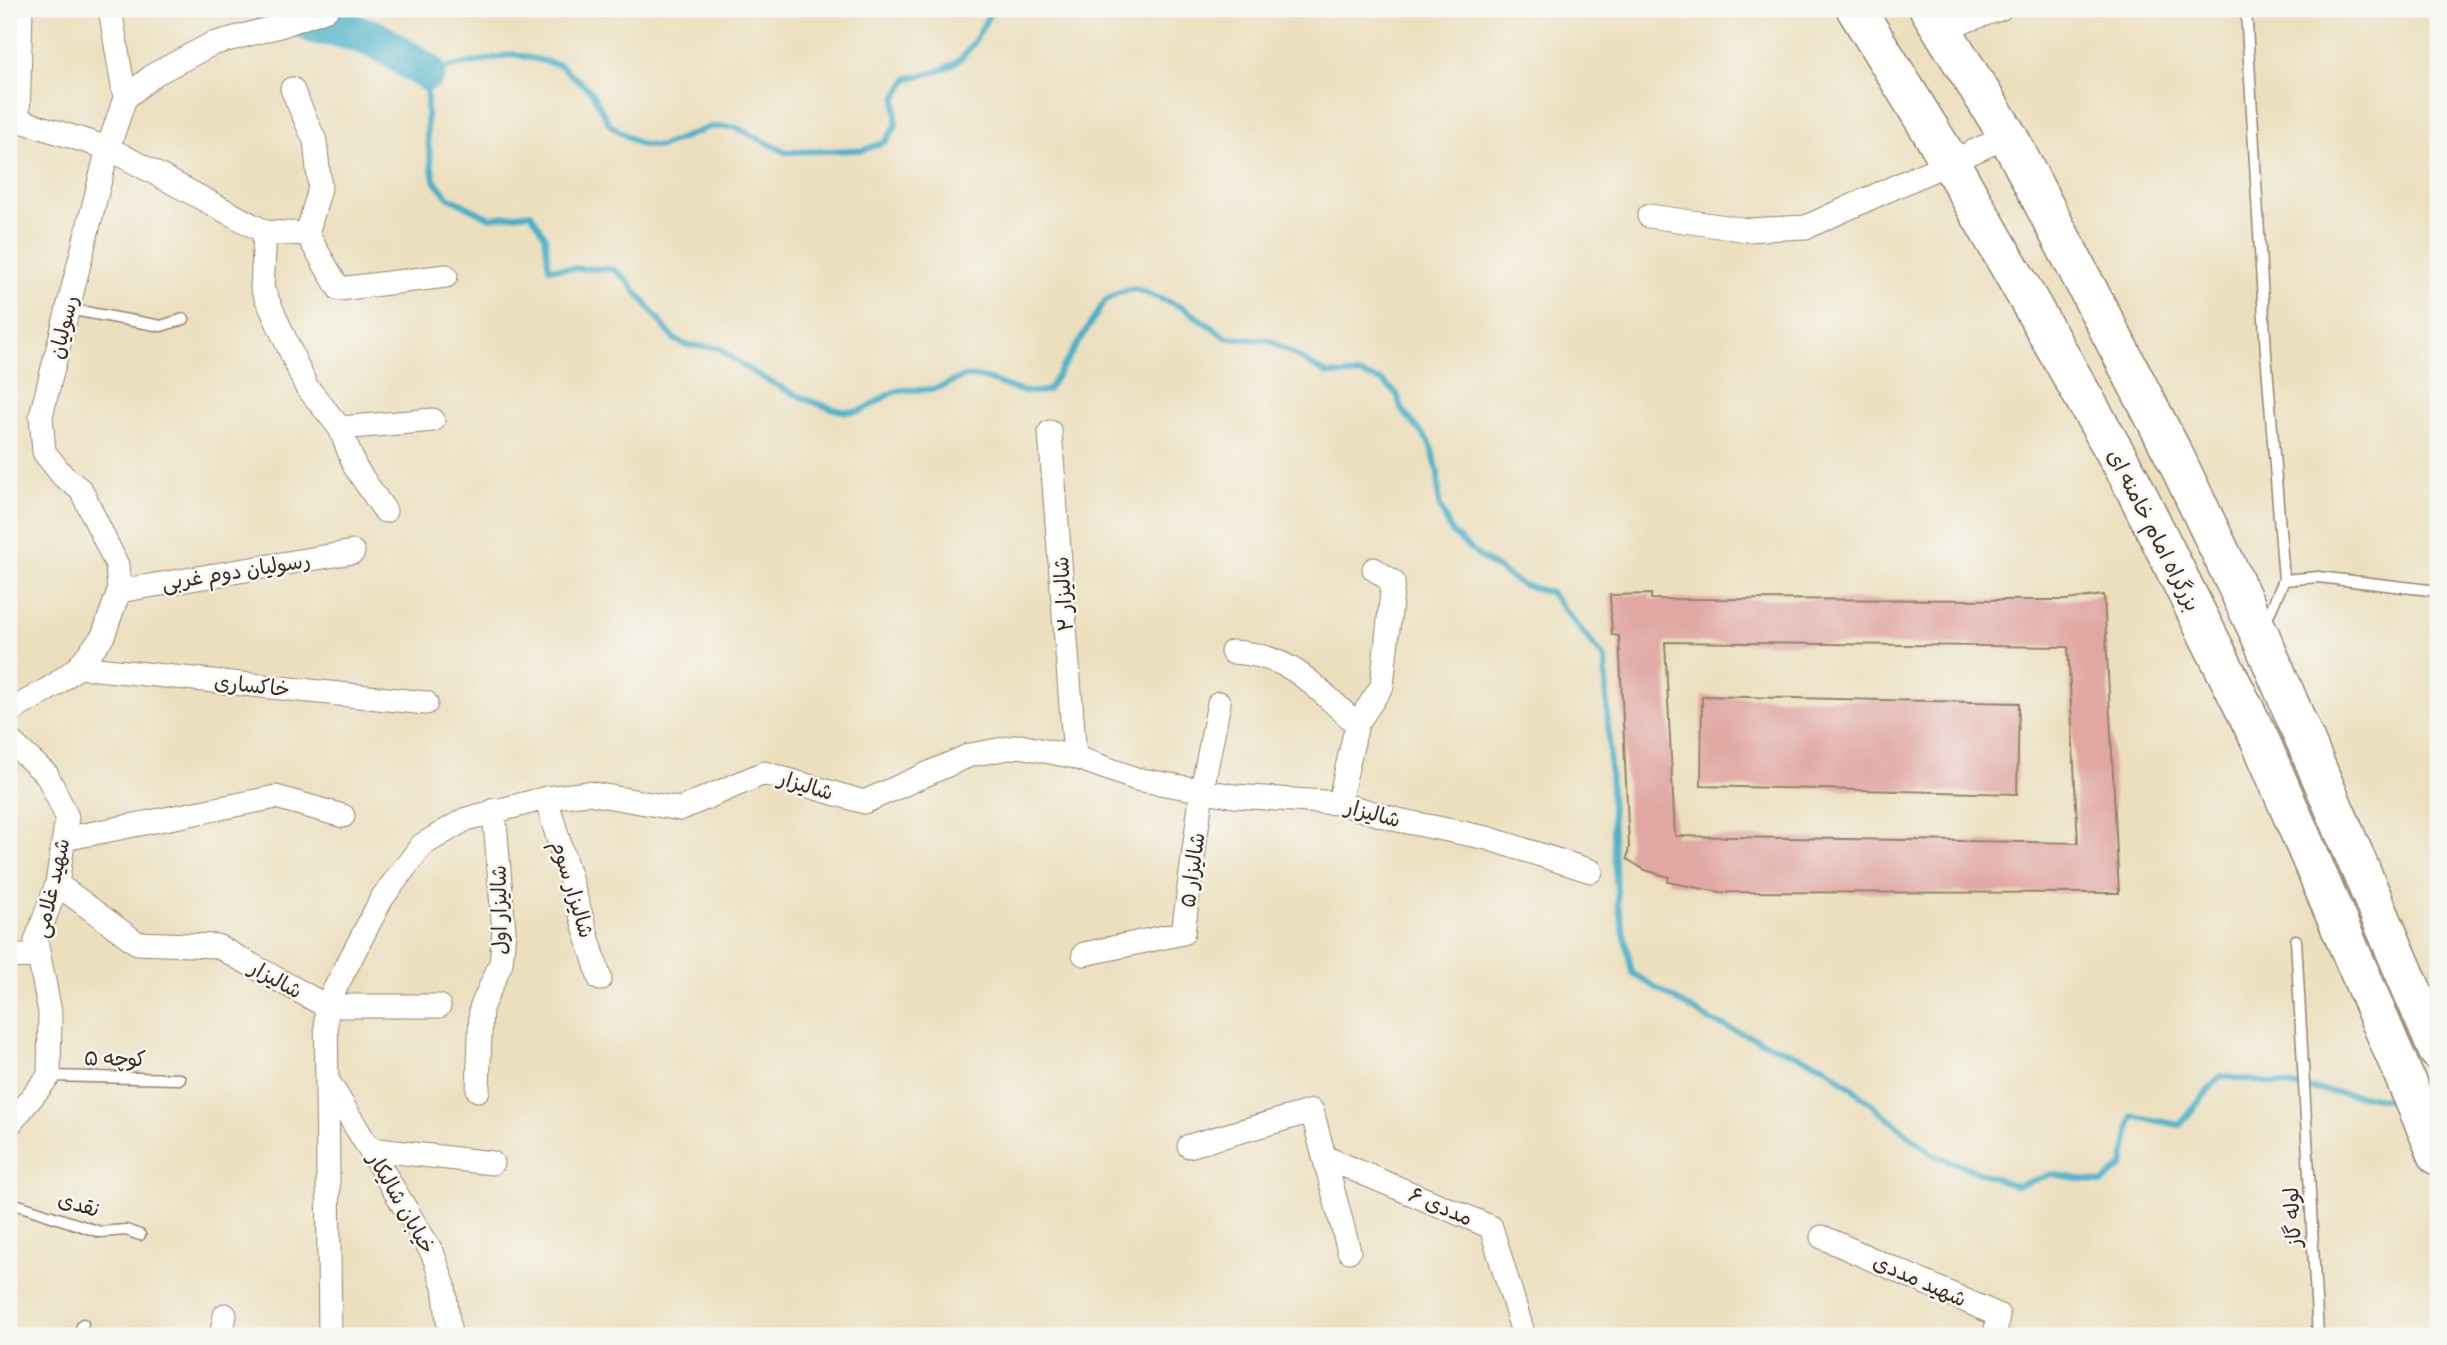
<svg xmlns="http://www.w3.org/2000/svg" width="2447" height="1345" font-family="Delius,'Playpen Sans Arabic',sans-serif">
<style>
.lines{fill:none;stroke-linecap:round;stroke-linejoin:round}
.stream{stroke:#48b0c7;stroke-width:6}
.river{stroke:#48b0c7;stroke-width:38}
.building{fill:#e1a7a3;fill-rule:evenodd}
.lane-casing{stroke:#94846e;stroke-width:13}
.street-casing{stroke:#94846e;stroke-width:25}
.highway-casing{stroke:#94846e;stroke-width:41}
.lane{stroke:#fff;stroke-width:10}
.street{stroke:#fff;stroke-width:23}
.highway{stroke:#fff;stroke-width:38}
.labels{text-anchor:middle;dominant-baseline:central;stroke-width:5;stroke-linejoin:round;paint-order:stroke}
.street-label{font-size:21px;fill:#3b2a1e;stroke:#f6f6f2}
</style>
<rect width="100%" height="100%" fill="#f6f6f2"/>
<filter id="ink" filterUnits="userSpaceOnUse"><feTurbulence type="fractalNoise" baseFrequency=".0143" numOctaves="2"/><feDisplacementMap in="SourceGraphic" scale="14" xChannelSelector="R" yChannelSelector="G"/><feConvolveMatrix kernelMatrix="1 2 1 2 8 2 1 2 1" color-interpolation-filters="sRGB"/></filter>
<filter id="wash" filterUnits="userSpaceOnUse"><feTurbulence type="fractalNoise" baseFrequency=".00686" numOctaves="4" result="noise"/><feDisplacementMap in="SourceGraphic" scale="28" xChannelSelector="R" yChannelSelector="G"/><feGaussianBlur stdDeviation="1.57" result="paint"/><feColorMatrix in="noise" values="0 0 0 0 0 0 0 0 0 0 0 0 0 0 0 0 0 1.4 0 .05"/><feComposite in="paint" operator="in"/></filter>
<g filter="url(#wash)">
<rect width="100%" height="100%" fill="#ecdfbe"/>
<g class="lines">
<path class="stream" d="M 992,9 C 967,56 963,69 908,78 L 896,98 L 896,126 L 885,142 L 863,150 L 786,152 L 735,127 L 710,127 L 659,147 L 639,144 L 610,125 L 591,91 L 560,65 L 514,54 L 427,72 L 427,136 L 434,180 L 448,197 L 490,218 L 531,213 L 545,236 L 549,268 L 613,269 L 626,279 L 674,339 L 686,345 L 720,348 C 740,369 830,418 859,411 C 873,407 885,394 897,391 C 911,388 926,392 940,387 C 951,384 958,376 970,376 C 999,377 1016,399 1048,390 L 1105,301 L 1119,292 L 1136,289 L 1184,308 L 1227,338 L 1269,340 L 1327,374 L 1362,375 L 1382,381 L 1397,394 L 1402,410 L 1430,443 L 1438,473 L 1439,504 L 1452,533 L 1480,557 L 1522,585 L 1550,592 L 1605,659 L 1614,856 L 1618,904 L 1632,973 L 1711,1021 L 1825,1066 L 1932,1154 L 2016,1186 L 2052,1174 L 2103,1183 L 2123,1165 L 2132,1116 L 2180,1125 L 2220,1076 L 2391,1100 L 2400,1096
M 2424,1087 L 2438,1081"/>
<path class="river" d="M 283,9 L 316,26 L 341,29 L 375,39 L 427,72"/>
</g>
<g id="blocks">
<path class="building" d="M 1651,594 L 1651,599 L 2066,600 L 2104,595 L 2119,893 L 1719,892 L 1668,882 L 1669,877 L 1645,870 L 1627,859 L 1629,847 L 1619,636 L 1612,635 L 1610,595 ZM 1665,642 L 2068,647 L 2078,843 L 1675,836 Z
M 1702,696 L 2019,703 L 2017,794 L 1701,786 Z"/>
</g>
</g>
<g filter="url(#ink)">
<use href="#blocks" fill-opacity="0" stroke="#94846e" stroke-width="2"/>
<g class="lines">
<defs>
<path id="lane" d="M 2246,9 L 2266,353 L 2284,580 L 2265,623
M 68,309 L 161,326 L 184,319
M 2284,580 L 2318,577 L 2438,591
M 2296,940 L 2318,1336
M 49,1076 L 180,1079
M 9,1202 L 100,1232 L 126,1230 L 140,1235
M 78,1336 L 83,1324"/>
<path id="street" d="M 21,9 L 18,120 L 108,148 L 265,232 L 307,234
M 110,9 L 125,98
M 1942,29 L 2000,9
M 292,89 L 315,141 L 320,188 L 307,234 L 339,289 L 446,276
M 1649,216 L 1747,230 L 1806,227 L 2008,136
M 265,232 L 262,288 L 306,386 L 340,428 L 433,420
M 340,428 L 355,467 L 385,511
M 1050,432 L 1075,757
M 119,591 L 353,552
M 1232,652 C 1293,655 1313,686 1357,724
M 78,667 L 426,703
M 9,712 L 55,685 L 78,667 L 103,636 L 119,591 L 117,565 L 81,490 L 63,476 L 44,452 L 41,416 L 108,148 L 125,98 L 155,74 L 212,44 L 280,26 L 327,9
M 9,740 L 47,775 L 67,817 L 57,884 L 36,941 L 50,1012 L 49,1076 L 9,1125
M 546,798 L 600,979
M 1339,803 L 1357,724 L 1382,686 L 1393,582 L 1374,569
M 64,839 L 276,797 L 343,816
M 57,884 L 137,943 L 217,946 L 326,1006 L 382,898 L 422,845 L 466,819 L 546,798 L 588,793 L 680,809 L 764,773 L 864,802 L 970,755 L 1020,746 L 1075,757 L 1136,779 L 1234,796 L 1339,803 L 1398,820 L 1487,838 L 1591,871
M 1084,954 L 1183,933 L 1202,790 L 1219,703
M 9,957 L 39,955
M 328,1081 L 433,1254 L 444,1286 L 450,1336
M 478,1090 L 481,1008 L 501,963 L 504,931 L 494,810
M 1189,1146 L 1312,1111 L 1349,1251
M 370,1149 L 492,1163
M 1324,1157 L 1491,1227 L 1524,1336
M 1822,1237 L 1998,1315 L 1995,1336
M 221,1336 L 225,1315
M 330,1336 L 326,1006 L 439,1006"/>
<path id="highway" d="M 1856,9 L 1950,162 L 2129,477 L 2260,740 L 2438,1156
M 1929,9 L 2008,136 L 2175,457 L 2260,635 L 2438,1051"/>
</defs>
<use href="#lane" class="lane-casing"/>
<use href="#street" class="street-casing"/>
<use href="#highway" class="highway-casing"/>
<use href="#lane" class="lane"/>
<use href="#street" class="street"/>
<use href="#highway" class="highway"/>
</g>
</g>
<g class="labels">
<g class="street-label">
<text transform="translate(63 327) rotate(-76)">رسولیان</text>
<text transform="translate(2154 530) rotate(63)">بزرگراه امام خامنه ای</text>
<text transform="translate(236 571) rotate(-9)">رسولیان دوم غربی</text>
<text transform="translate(1063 594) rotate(-94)">شالیزار ۲</text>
<text transform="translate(252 685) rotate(6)">خاکساری</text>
<text transform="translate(806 785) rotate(17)">شالیزار</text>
<text transform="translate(1373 813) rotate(15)">شالیزار</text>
<text transform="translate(1192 870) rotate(-82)">شالیزار ۵</text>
<text transform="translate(51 888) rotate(-77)">شهید غلامی</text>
<text transform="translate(573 889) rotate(73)">شالیزار سوم</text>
<text transform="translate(499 910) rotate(-91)">شالیزار اول</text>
<text transform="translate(276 979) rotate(29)">شالیزار</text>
<text transform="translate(115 1058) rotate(1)">کوچه ۵</text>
<text transform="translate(402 1203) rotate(60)">خیابان شالیکار</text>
<text transform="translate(79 1204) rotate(17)">نقدی</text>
<text transform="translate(1441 1206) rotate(23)">مددی ۶</text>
<text transform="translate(2292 1217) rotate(-93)">لوله گاز</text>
<text transform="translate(1920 1280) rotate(24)">شهید مددی</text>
</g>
</g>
<rect width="2447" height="1345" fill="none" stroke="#f6f6f2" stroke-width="35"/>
</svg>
